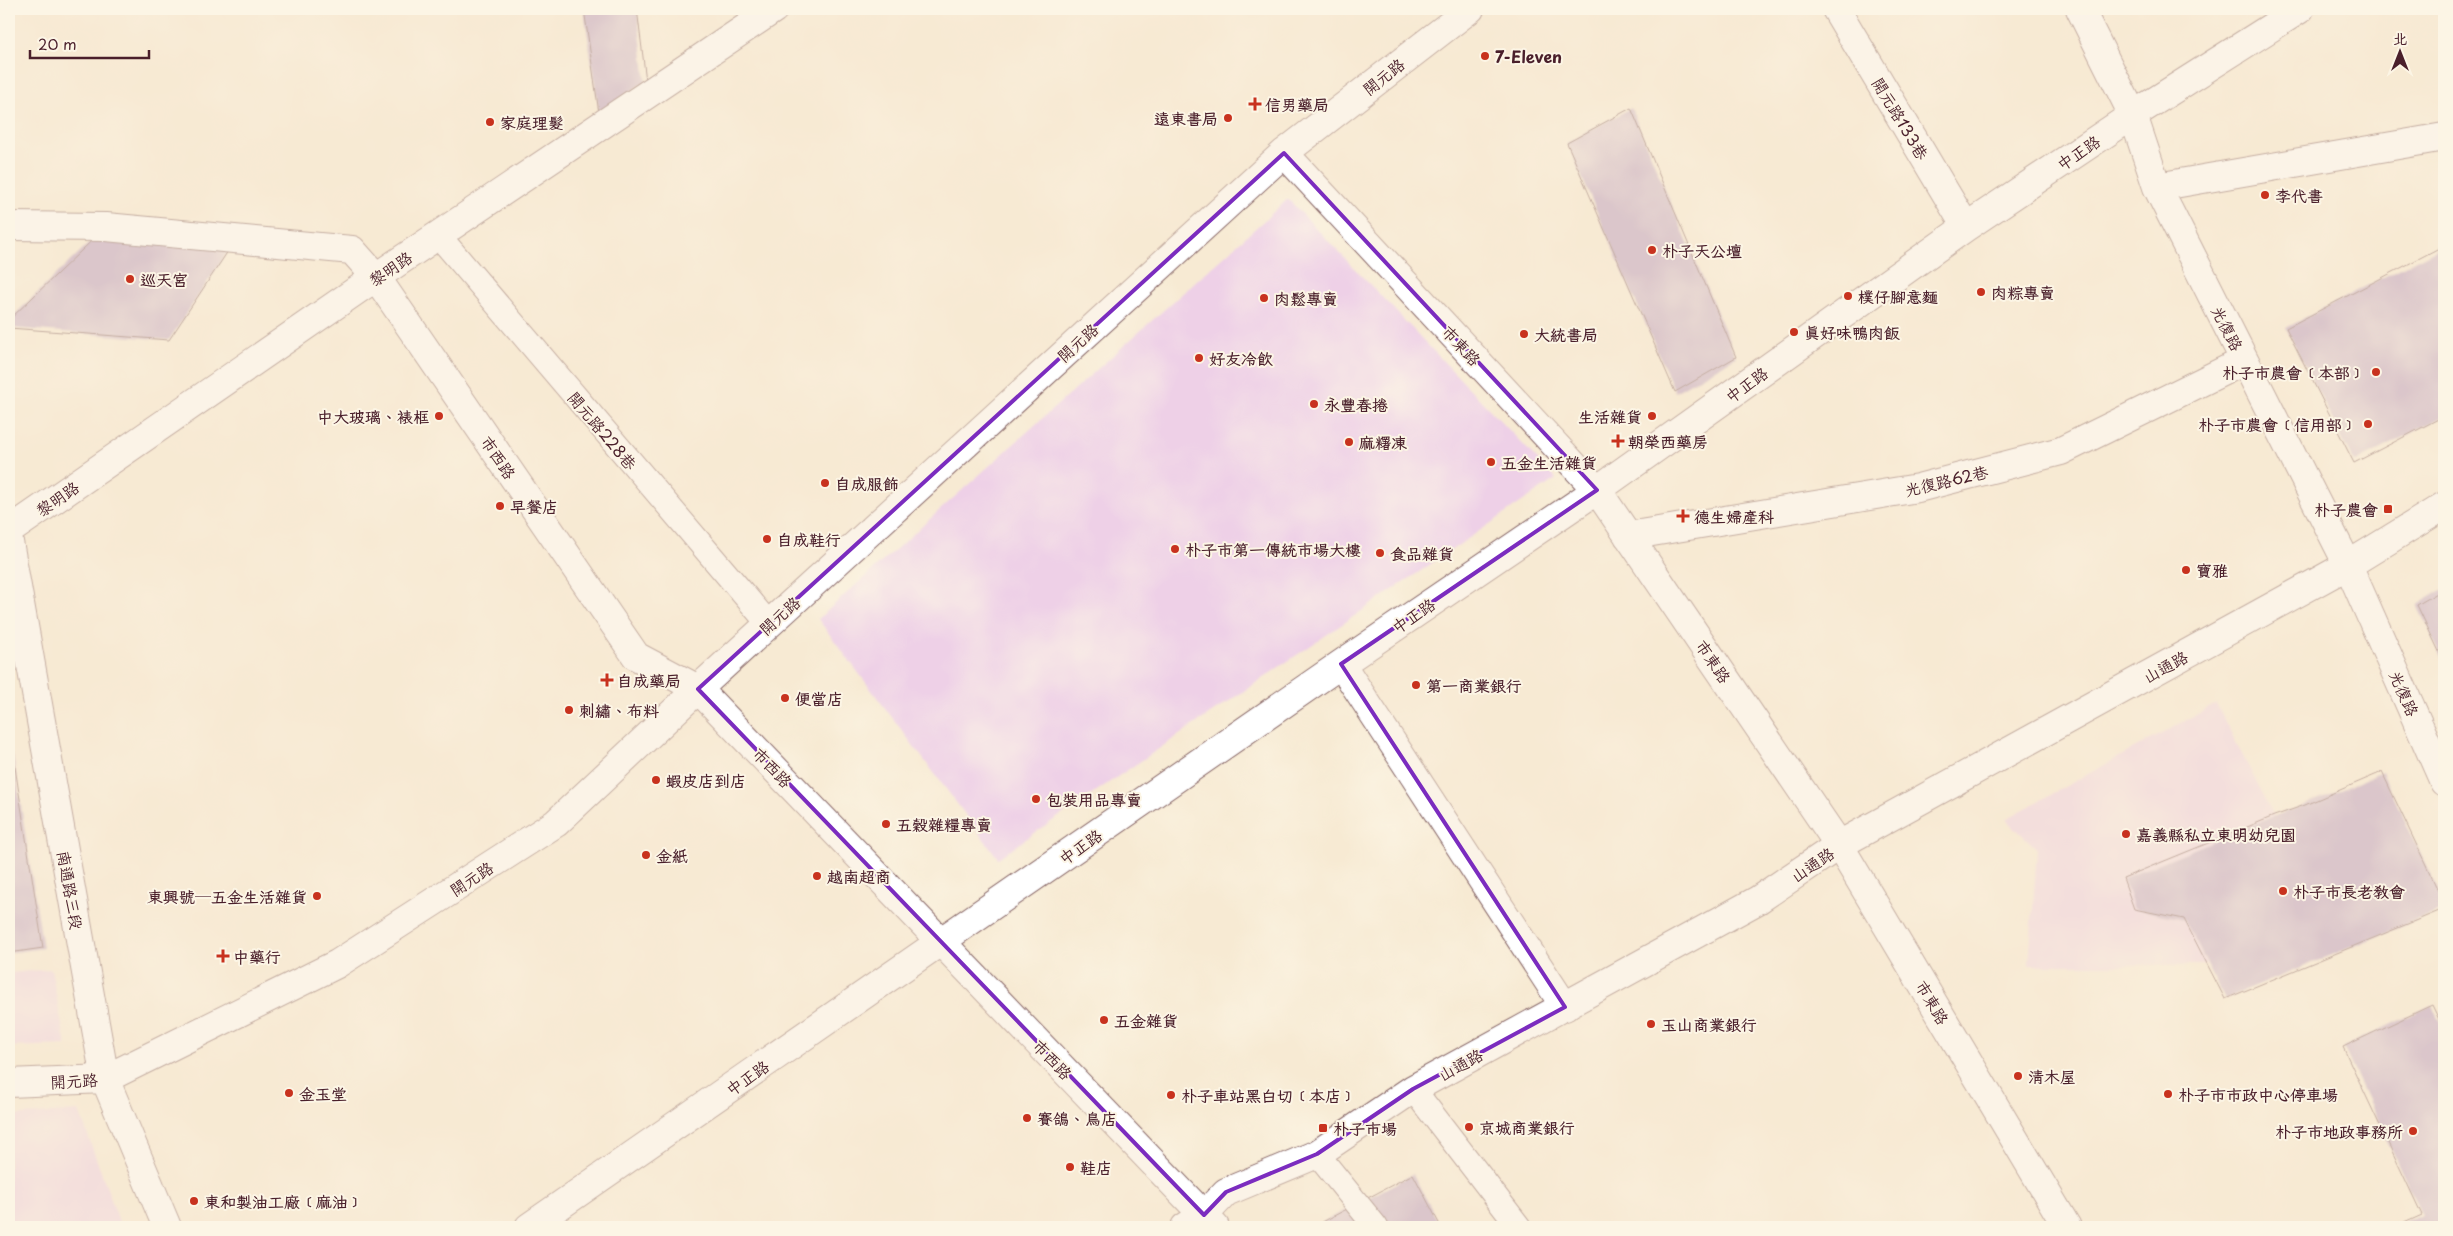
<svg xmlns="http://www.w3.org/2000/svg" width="2453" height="1236" font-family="'Playpen Sans','LXGW WenKai TC',sans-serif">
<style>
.built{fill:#eed0e7}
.building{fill:#b89bc0}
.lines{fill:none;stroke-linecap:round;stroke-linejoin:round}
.service-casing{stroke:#876666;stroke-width:26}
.minor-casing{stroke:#876666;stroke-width:30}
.secondary-casing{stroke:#876666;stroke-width:30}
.service{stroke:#fff;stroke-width:24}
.minor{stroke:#fff;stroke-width:28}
.secondary{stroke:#fff;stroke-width:28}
.marked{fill:none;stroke:#7b2cbf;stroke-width:4;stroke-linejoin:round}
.poi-dot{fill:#c8321e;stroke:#fcf5e5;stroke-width:2}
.labels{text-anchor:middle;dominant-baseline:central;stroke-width:4;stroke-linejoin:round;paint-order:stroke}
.poi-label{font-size:16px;font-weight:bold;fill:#4a1f2b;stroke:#fcf5e5;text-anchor:start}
.street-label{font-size:16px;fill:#4a1f2b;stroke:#fcf5e5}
</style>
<rect width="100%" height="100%" fill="#fcf5e5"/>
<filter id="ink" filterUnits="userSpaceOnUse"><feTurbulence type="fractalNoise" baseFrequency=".02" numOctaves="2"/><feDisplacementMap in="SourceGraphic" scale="10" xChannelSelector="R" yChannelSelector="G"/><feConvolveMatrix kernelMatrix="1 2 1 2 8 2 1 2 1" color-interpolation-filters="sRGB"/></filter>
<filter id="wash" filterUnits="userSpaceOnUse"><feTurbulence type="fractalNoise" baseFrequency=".0096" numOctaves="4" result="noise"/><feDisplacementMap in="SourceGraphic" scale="20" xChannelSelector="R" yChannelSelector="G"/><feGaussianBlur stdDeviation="1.12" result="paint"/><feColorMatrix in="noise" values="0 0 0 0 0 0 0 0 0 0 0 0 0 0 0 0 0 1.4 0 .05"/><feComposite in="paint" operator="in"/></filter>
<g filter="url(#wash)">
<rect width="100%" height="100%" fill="#f7ead3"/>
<path class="built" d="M 1288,199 L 1556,479 L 998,858 L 818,619 Z
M 2216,704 L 2274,816 L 2123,878 L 2134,909 L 2184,919 L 2207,965 L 2029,965 L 2037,849 L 2006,819 Z
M 51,969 L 66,1045 L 9,1047 L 9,973 Z
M 79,1111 L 121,1227 L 9,1227 L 9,1116 Z"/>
<g id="blocks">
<path class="building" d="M 584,9 L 637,9 L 646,81 L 599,113 Z
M 1631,108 L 1736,357 L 1675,392 L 1567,143 Z
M 106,227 L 236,239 L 169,340 L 9,328 L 9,320 Z
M 2441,247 L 2444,254 L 2444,416 L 2354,463 L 2286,328 Z
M 2444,589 L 2444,662 L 2417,605 Z
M 13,754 L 43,948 L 9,953 L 9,755 Z
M 2382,772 L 2444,903 L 2444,909 L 2225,999 L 2184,919 L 2134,909 L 2123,878 L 2274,816 L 2305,805 Z
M 2432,1005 L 2444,1030 L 2444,1227 L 2395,1227 L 2422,1215 L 2343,1047 Z
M 1413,1174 L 1441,1227 L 1313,1227 Z"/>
</g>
</g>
<g filter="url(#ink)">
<use href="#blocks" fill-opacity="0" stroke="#876666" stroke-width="1"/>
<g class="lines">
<defs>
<path id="service" d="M 438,235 L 769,624
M 1413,1089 L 1519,1227
M 1317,1154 L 1376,1227"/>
<path id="minor" d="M 1836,9 L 1966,227
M 2080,9 L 2133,115 L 2157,187 L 2348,565
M 1284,153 L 1597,490 L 1839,845 L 2067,1227
M 2157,187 L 2444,137
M 9,226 L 106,227 L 352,250 L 376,277 L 636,656 L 698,689 L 1215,1227
M 9,531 L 376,277 L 774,9
M 1628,536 L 1918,488 L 2061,451 L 2244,361
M 9,542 L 105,1079 L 167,1227
M 1341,664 L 1565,1007
M 9,1083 L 105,1079 L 337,964 L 556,823 L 698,689 L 1284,153 L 1470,9
M 529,1227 L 1341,664 L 1597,490 L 1966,227 L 2133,115 L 2300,9"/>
<path id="secondary" d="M 2348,565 L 2444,782
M 1185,1227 L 1204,1215 L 1226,1192 L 1317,1154 L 1413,1089 L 1758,900 L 1839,845 L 2348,565 L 2444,506"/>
</defs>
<use href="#service" class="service-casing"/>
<use href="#minor" class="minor-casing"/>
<use href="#secondary" class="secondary-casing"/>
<use href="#service" class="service"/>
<use href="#minor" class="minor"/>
<use href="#secondary" class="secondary"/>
</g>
</g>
<path d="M0 0H2453V1236H0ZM 1284,153 L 1597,490 L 1341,664 L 1565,1007 L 1413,1089 L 1317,1154 L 1226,1192 L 1204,1215 L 698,689 Z" fill="#f7ead3" fill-opacity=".55" fill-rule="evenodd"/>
<path class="marked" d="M 1284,153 L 1597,490 L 1341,664 L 1565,1007 L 1413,1089 L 1317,1154 L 1226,1192 L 1204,1215 L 698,689 Z"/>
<g class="poi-dot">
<circle cx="1485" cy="56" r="5"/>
<path d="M1252.5 96.5h5v5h5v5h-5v5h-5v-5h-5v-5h5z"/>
<circle cx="1228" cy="118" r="5"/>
<circle cx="490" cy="122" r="5"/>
<circle cx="2265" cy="195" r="5"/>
<circle cx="1652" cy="250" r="5"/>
<circle cx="130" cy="279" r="5"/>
<circle cx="1981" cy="292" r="5"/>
<circle cx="1848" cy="296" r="5"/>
<circle cx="1264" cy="298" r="5"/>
<circle cx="1794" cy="332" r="5"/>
<circle cx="1524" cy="334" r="5"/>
<circle cx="1199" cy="358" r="5"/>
<circle cx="2376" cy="372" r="5"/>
<circle cx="1314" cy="404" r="5"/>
<circle cx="439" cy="416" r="5"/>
<circle cx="1652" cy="416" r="5"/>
<circle cx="2368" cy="424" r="5"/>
<path d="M1615.5 433.5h5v5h5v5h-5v5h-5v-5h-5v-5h5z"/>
<circle cx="1349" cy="442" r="5"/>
<circle cx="1491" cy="462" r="5"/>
<circle cx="825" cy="483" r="5"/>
<circle cx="500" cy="506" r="5"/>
<rect x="2383" y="504" width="10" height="10" rx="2.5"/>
<path d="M1680.5 508.5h5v5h5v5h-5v5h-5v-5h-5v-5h5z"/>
<circle cx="767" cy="539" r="5"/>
<circle cx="1175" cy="549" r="5"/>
<circle cx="1380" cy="553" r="5"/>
<circle cx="2186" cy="570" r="5"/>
<path d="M604.5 672.5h5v5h5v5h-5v5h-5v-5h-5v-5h5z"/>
<circle cx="1416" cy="685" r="5"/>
<circle cx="785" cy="698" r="5"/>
<circle cx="569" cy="710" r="5"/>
<circle cx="656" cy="780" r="5"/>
<circle cx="1036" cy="799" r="5"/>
<circle cx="886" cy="824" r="5"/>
<circle cx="2126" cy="834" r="5"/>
<circle cx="646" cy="855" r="5"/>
<circle cx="817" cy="876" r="5"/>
<circle cx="2283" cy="891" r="5"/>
<circle cx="317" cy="896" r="5"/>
<path d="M220.5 948.5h5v5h5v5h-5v5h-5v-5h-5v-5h5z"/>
<circle cx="1104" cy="1020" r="5"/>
<circle cx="1651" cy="1024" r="5"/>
<circle cx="2018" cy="1076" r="5"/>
<circle cx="289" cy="1093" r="5"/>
<circle cx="2168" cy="1094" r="5"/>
<circle cx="1171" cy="1095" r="5"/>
<circle cx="1027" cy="1118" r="5"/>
<circle cx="1469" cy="1127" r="5"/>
<rect x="1318" y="1123" width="10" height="10" rx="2.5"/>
<circle cx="2413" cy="1131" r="5"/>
<circle cx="1070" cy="1167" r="5"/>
<circle cx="194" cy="1201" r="5"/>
</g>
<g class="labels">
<g class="poi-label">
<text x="1495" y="56">7-Eleven</text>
<text x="1265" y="104">信男藥局</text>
<text x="1218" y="118" text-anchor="end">遠東書局</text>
<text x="500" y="122">家庭理髮</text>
<text x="2275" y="195">李代書</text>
<text x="1662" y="250">朴子天公壇</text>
<text x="140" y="279">巡天宮</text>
<text x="1991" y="292">肉粽專賣</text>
<text x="1858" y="296">樸仔腳意麵</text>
<text x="1274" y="298">肉鬆專賣</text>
<text x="1804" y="332">真好味鴨肉飯</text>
<text x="1534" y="334">大統書局</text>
<text x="1209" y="358">好友冷飲</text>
<text x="2366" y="372" text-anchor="end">朴子市農會﹝本部﹞</text>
<text x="1324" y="404">永豐春捲</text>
<text x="429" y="416" text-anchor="end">中大玻璃、裱框</text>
<text x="1642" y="416" text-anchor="end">生活雜貨</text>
<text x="2358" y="424" text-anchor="end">朴子市農會﹝信用部﹞</text>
<text x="1628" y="441">朝榮西藥房</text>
<text x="1359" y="442">麻糬凍</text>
<text x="1501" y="462">五金生活雜貨</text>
<text x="835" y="483">自成服飾</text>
<text x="510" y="506">早餐店</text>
<text x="2378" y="509" text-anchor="end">朴子農會</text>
<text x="1694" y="516">德生婦產科</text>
<text x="777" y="539">自成鞋行</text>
<text x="1185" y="549">朴子市第一傳統市場大樓</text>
<text x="1390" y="553">食品雜貨</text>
<text x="2196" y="570">寶雅</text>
<text x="617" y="680">自成藥局</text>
<text x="1426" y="685">第一商業銀行</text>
<text x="795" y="698">便當店</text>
<text x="579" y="710">刺繡、布料</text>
<text x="666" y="780">蝦皮店到店</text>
<text x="1046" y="799">包裝用品專賣</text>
<text x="896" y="824">五穀雜糧專賣</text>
<text x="2136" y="834">嘉義縣私立東明幼兒園</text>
<text x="656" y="855">金紙</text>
<text x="827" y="876">越南超商</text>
<text x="2293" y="891">朴子市長老教會</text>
<text x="307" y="896" text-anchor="end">東興號─五金生活雜貨</text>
<text x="233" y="956">中藥行</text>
<text x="1114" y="1020">五金雜貨</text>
<text x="1661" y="1024">玉山商業銀行</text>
<text x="2028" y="1076">清木屋</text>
<text x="299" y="1093">金玉堂</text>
<text x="2178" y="1094">朴子市市政中心停車場</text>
<text x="1181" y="1095">朴子車站黑白切﹝本店﹞</text>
<text x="1037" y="1118">賽鴿、鳥店</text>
<text x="1479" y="1127">京城商業銀行</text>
<text x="1333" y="1128">朴子市場</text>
<text x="2403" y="1131" text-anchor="end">朴子市地政事務所</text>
<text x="1080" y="1167">鞋店</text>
<text x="204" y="1201">東和製油工廠﹝麻油﹞</text>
</g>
<g class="street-label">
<text transform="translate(1383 76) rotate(-38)">開元路</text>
<text transform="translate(1901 118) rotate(59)">開元路133巷</text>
<text transform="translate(2078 152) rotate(-34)">中正路</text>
<text transform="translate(390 268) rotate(-34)">黎明路</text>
<text transform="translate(2228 328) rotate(63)">光復路</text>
<text transform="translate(1077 342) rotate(-42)">開元路</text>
<text transform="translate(1462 345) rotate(47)">市東路</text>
<text transform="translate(1746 384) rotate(-36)">中正路</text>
<text transform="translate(603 430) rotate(50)">開元路228巷</text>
<text transform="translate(499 457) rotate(56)">市西路</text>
<text transform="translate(1946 480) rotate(-13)">光復路62巷</text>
<text transform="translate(57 498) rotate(-35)">黎明路</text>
<text transform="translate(779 615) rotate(-42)">開元路</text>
<text transform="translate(1413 615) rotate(-34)">中正路</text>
<text transform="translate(1714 661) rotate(56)">市東路</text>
<text transform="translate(2165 666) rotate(-29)">山通路</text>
<text transform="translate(2405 693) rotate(66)">光復路</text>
<text transform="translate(773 767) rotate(46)">市西路</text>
<text transform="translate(1080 846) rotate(-35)">中正路</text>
<text transform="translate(1812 864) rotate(-34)">山通路</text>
<text transform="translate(471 878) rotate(-33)">開元路</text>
<text transform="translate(71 890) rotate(80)">南通路三段</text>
<text transform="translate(1933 1002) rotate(59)">市東路</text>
<text transform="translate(1053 1059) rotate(46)">市西路</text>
<text transform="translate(1460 1064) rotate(-29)">山通路</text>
<text transform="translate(747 1077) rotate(-35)">中正路</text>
<text transform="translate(74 1080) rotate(-3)">開元路</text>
</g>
</g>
<rect width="2453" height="1236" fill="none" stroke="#fcf5e5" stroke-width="30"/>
<g transform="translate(2400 52)" stroke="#fcf5e5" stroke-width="4" paint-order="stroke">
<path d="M0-4L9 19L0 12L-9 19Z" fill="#4a1f2b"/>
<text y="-8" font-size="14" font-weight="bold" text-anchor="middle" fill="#4a1f2b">北</text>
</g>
<path d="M30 50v8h119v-8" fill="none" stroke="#4a1f2b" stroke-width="2.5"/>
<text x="38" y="50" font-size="15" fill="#4a1f2b" stroke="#fcf5e5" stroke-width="4" paint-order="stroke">20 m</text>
</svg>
